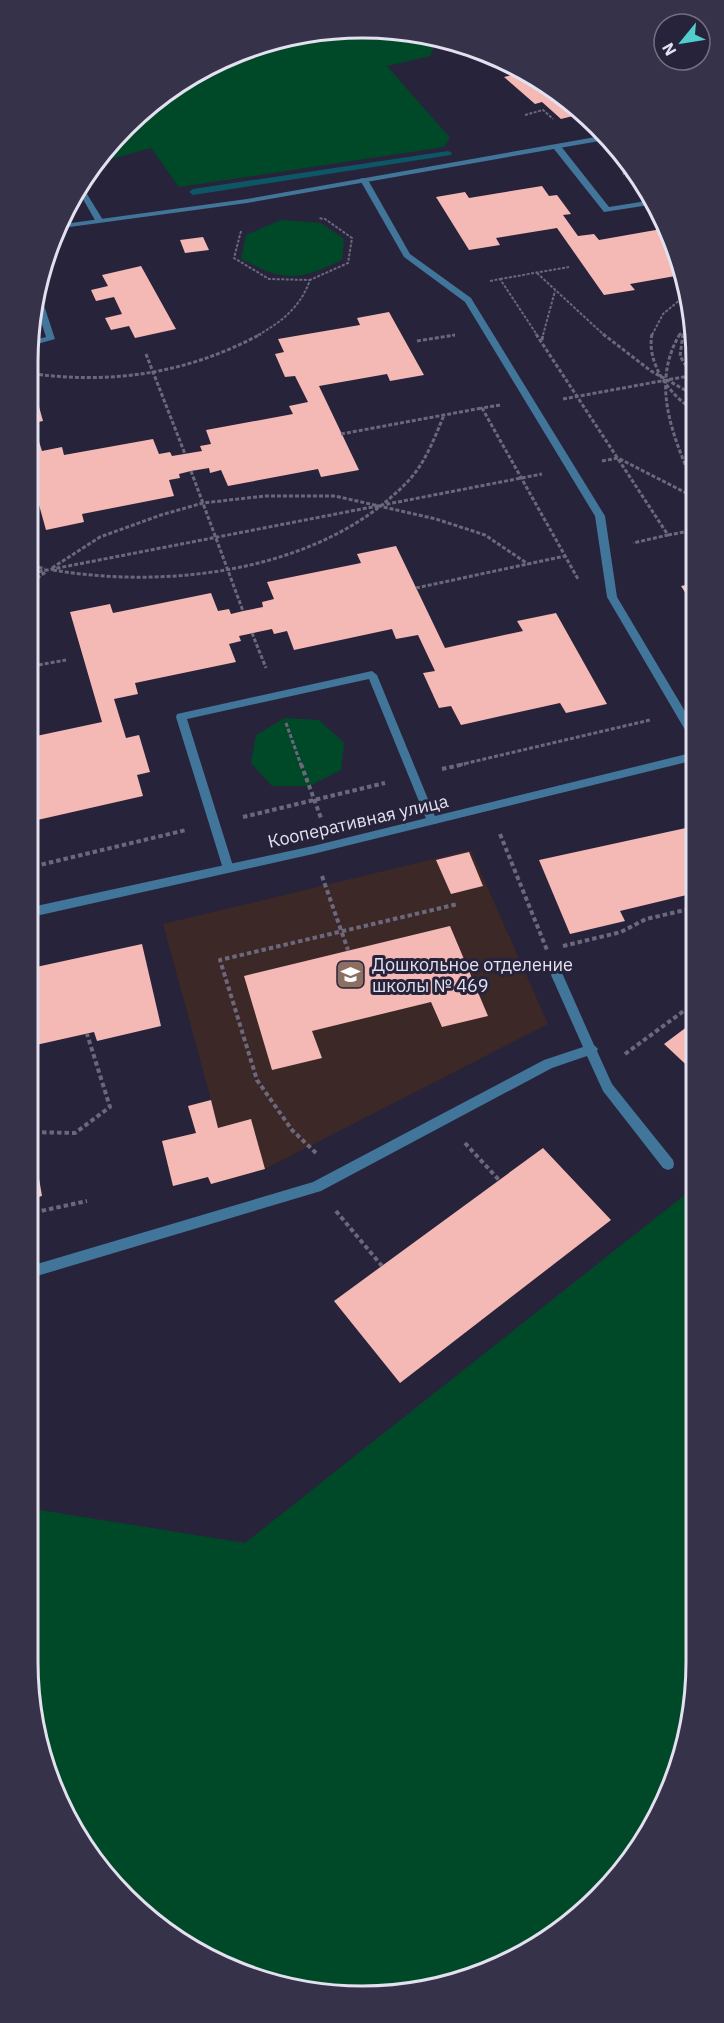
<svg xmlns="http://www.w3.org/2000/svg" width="724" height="2023" font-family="'IBM Plex Sans',sans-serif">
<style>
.education{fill:#3c2826}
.green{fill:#004928}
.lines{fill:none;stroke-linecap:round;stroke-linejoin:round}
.stream{fill:#0d5665;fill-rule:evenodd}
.building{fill:#f4b8b5}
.path-far2{stroke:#6c687c;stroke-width:2;stroke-dasharray:3 1.5;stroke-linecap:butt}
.path-far1{stroke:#6c687c;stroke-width:3;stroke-dasharray:4 2;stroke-linecap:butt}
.path{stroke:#6c687c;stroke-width:4;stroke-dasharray:4.5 3;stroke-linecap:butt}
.service{fill:#417599;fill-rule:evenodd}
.minor{fill:#417599;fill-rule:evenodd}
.labels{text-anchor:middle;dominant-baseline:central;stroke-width:6;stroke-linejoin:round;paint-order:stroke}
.street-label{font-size:18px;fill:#e3e1f0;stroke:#27233a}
.poi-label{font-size:18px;fill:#e3e1f0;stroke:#27233a;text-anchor:start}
.rim{fill:none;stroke:#e3e1f0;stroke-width:3}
</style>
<rect width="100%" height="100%" fill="#27233a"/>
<path class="education" d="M 471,850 L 548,1024 L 265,1169 L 211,1184 L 208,1177 L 173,1186 L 162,1141 L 196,1133 L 188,1106 L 211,1100 L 163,924 Z"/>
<path class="green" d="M 318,30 L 438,38 L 430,56 L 387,66 L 450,138 L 444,147 L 179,187 L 151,148 L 93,164 L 96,158 L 191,75 Z
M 281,220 L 321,223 L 344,239 L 342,260 C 297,281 285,282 241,259 L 246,235 Z
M 285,718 L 319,720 L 344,743 L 341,770 L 309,786 L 272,786 L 251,763 L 256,735 Z
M 696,1186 L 697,1661 L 686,1747 L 640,1847 L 548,1939 L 448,1985 L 319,1993 L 214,1961 L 110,1882 L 52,1789 L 27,1661 L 27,1508 L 245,1543 Z"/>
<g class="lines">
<path class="stream" d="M 448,151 L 452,153 L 451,155 L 193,195 L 189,192 L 193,189 Z"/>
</g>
<path class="building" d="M 528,71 L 530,72 L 581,114 L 561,119 L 542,102 L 535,104 L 504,77 Z
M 542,186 L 549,196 L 557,195 L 571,214 L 563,215 L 578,236 L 594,234 L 599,240 L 667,228 L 681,275 L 630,284 L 635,290 L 604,295 L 557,228 L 496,238 L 500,245 L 469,250 L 436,197 L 465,192 L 469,198 Z
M 203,237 L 209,250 L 185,253 L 180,240 Z
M 141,266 L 176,329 L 135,338 L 129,326 L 111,330 L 105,318 L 122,314 L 114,297 L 96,301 L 91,290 L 108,286 L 102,275 Z
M 389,312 L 424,375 L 390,381 L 387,374 L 319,386 L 359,470 L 321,477 L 318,469 L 228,486 L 221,470 L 210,473 L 209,468 L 191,471 L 179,474 L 180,478 L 169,480 L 174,496 L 82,514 L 84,522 L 46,530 L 27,462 L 27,398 L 36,396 L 43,421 L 33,423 L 42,451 L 62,447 L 64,455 L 153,439 L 159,454 L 170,452 L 172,456 L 202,451 L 200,446 L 211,444 L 206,430 L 293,414 L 289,406 L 308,402 L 295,376 L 285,377 L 275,354 L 284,352 L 278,339 L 360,325 L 357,318 Z
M 396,546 L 445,648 L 523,631 L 517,621 L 556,613 L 607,704 L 566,713 L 560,703 L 461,725 L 451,706 L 439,708 L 423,673 L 435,671 L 418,635 L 396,639 L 392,629 L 294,650 L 287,631 L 274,634 L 272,629 L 239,636 L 241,641 L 229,644 L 236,662 L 135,683 L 138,694 L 114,699 L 126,738 L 139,735 L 150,772 L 137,775 L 143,796 L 33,821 L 36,834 L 27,836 L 27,738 L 102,722 L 70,612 L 110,604 L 113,613 L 211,593 L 218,611 L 229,609 L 231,614 L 243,611 L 263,607 L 262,602 L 274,599 L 267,582 L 361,563 L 357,554 Z
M 695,583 L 695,608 L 681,586 Z
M 695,826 L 695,893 L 620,911 L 625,921 L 570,934 L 539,860 Z
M 469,852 L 483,886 L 451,894 L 436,860 Z
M 450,926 L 488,1016 L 442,1027 L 431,1002 L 312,1031 L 322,1058 L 272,1070 L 244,976 Z
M 142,944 L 161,1026 L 97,1041 L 94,1032 L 27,1047 L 27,969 Z
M 696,1020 L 696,1074 L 664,1044 Z
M 211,1100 L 218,1128 L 251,1119 L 265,1169 L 211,1184 L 208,1177 L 173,1186 L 162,1141 L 196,1133 L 188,1106 Z
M 32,1138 L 42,1196 L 27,1200 L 27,1139 Z
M 543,1148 L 611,1220 L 400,1383 L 334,1301 Z"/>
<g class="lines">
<path class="path-far2" d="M 525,115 L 543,110 L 553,119
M 628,163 L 622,165 L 624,175 L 628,177
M 241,231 L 234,258 L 269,279 L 310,280
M 537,273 L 604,335
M 500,279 L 569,267
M 490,281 L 500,279 L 537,335
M 258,335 C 282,322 301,306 310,280 L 348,263 L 352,238 L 325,219 L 318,218
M 452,335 L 455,335
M 543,335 L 555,291
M 652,335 L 663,314 L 687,294
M 679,335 L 681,333
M 683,335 L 693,316"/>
<path class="path-far1" d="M 536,334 L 668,535 L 633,543
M 603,334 L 651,371 L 694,395
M 652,334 C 646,363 670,396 694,410
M 680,334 C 650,383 673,437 694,485
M 683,334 L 680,356 L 694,379
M 542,340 L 543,334
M 417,341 L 455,335
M 146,354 L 185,454
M 27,373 C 111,385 186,374 261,334
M 563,399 L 694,375
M 500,405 L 482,408 L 578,579
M 341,434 L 482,408
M 602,461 L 618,458 L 694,497
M 191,471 L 243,611
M 668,535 L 695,530
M 27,564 L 45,569
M 52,568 L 100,537 L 161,515 L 203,503 L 265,496 L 335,496 L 436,519 L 485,535 L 528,564
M 53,570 C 170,590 325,571 410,479 C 426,461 435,437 444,415
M 27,574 L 542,474
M 27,585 L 46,572
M 416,588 L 565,556
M 252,633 L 266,668
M 27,667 L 66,660
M 286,723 L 301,765
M 459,765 L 650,720"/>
<path class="path" d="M 301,764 L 321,818
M 442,769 L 465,764
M 243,817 L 385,783
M 500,834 L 547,950
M 27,868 L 186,830
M 322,876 L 348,950
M 563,946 L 621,932 L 646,919 L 694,908 L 695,911
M 625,1054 L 696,1002
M 27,1132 L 75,1133 L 110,1107 L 87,1034
M 465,1143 L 499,1180
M 316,1153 L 292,1130 L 257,1080 L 220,960 L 458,904
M 686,1187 L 696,1201
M 336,1211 L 382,1266
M 27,1214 L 87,1201"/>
<path class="service" d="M 554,145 L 560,145 L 609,207 L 653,200 L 656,204 L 604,212 L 554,149 Z
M 361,178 L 368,180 L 410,254 L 471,298 L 605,516 L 617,597 L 695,728 L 695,741 L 691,740 L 607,597 L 595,516 L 465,302 L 404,257 L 360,180 Z
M 82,186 L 103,220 L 102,222 L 96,222 L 79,192 Z
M 36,291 L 40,293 L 55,339 L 30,346 L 30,341 L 46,337 L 35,302 Z
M 372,671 L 377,675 L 437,821 L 436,824 L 428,824 L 427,821 L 369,679 L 187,719 L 234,869 L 232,872 L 224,872 L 176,717 L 177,714 Z
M 557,970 L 561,972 L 563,975 L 594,1045 L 598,1049 L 597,1051 L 612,1084 L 673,1160 L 674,1164 L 673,1168 L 668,1170 L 663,1168 L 603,1091 L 587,1056 L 552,1068 L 321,1191 L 27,1279 L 27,1267 L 313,1182 L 544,1060 L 583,1047 L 551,975 L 553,972 Z"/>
<path class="minor" d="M 607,135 L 611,139 L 247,203 L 62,228 L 64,224 L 247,199 Z
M 695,752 L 695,760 L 313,854 L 27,918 L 27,908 L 313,846 Z"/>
</g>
<defs>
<symbol id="school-square" viewBox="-11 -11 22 22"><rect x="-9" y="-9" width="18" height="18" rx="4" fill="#8d6e63" stroke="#27233a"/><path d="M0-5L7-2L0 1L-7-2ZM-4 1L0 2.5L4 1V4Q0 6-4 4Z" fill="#fff"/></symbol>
</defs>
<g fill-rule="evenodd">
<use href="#school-square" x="334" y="958" width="33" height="33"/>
</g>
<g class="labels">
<g class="street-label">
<text transform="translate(358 821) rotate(-13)">Кооперативная улица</text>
</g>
<g class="poi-label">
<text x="372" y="964">Дошкольное отделение<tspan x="372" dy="21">школы № 469</tspan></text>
</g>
</g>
<path d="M0 0H724V2023H0ZM362 38H362A324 324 0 0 1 686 362V1662A324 324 0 0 1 362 1986H362A324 324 0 0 1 38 1662V362A324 324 0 0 1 362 38Z" fill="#363249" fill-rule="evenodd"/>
<path class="rim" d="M362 38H362A324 324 0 0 1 686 362V1662A324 324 0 0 1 362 1986H362A324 324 0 0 1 38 1662V362A324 324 0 0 1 362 38Z"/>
<g transform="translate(682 42) rotate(240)"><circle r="28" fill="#27233a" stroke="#726f83" stroke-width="1.5"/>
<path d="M0-4.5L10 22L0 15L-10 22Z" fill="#52cdcd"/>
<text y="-9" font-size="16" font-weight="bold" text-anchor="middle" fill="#e3e1f0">N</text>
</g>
</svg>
